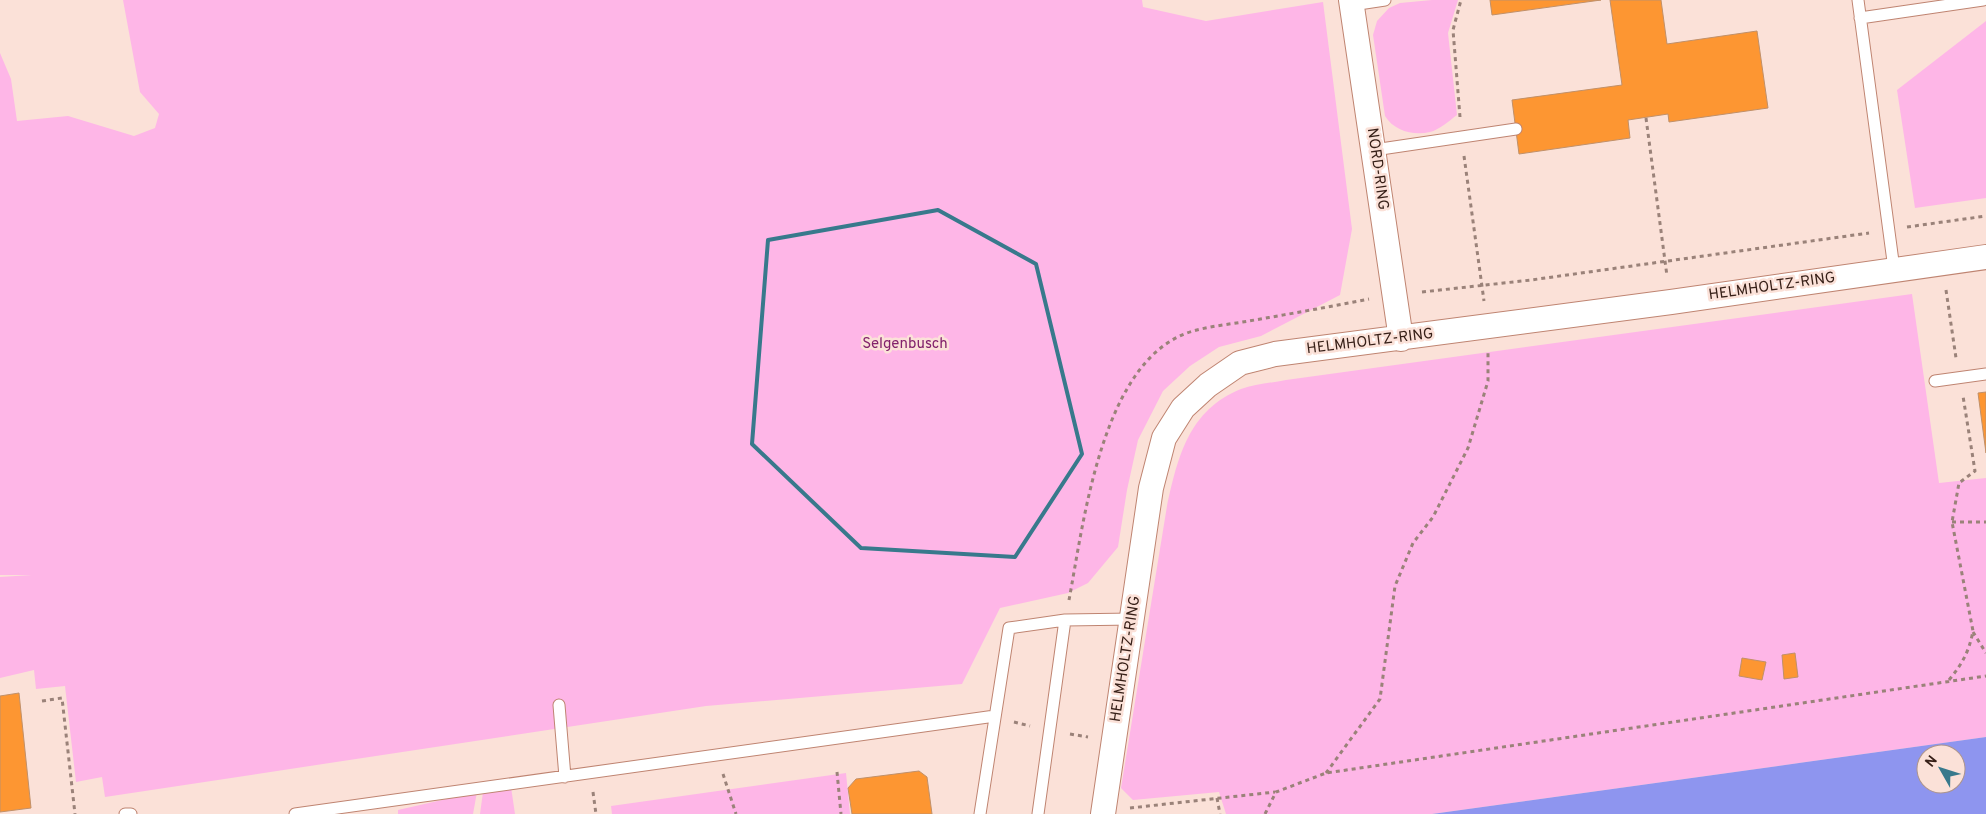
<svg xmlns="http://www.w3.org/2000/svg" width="1986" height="814" font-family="Overpass,sans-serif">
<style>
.green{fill:#feb6e7}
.water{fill:#8e95ef;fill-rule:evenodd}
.building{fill:#fd9632;stroke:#c0906a}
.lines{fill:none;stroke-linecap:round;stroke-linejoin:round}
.service-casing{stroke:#bf8471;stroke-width:13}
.minor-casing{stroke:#bf8471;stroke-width:26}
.path{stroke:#9a8279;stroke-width:3;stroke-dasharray:4 4;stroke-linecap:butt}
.service{stroke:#fff;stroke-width:11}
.minor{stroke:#fff;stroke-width:24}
.marked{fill:none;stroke:#38798c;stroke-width:4;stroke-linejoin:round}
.labels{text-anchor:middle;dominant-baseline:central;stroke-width:5;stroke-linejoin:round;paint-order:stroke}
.street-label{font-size:15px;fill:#372018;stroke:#fbe1d8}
.park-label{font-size:15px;fill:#83226c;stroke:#fbe1d8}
</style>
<rect width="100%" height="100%" fill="#fbe1d8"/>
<path class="green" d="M 123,0 L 1142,0 L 1143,7 L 1206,21 L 1323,2 L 1352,229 L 1340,295 L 1261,336 L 1219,347 L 1190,366 L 1163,391 L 1138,440 L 1127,490 L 1118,547 L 1088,583 L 1068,593 L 1000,608 L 962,684 L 706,706 L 105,797 L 102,777 L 76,782 L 65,686 L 36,689 L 34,670 L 0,678 L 0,577 L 32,575 L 0,575 L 0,53 L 11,79 L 17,121 L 68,116 L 134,136 L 155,128 L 159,114 L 140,92 Z
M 1432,0 L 1458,0 L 1448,33 L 1457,115 C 1449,121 1439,130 1430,132 C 1414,136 1394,131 1385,116 L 1373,35 L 1377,21 L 1389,8 L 1400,3 Z
M 1986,21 L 1986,198 L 1915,208 L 1897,90 Z
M 1912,294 L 1939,483 L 1986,478 L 1986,737 L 1432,814 L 1226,814 L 1219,792 L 1133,800 L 1121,788 L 1167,506 C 1178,456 1189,410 1241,389 C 1254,384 1271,383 1286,380 Z
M 846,773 L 850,814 L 612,814 L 611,806 Z
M 511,787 L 515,814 L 480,814 L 483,792 Z
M 477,792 L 473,814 L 398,814 L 398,810 Z"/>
<path class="water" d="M 1986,737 L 1986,814 L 1432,814 ZM 1926,754 L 1956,754 L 1956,784 L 1926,784 Z"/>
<path class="building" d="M 1490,0 L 1601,0 L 1492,15 Z
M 1610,0 L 1661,0 L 1667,44 L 1757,31 L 1768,108 L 1669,122 L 1668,114 L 1628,120 L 1630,138 L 1519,154 L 1512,100 L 1622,85 Z
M 1986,392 L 1986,453 L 1978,393 Z
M 1795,653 L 1798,677 L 1784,679 L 1782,655 Z
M 1742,658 L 1766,662 L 1762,680 L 1739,676 Z
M 19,693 L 31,808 L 0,812 L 0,696 Z
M 919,771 L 927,777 L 932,814 L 852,814 L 848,788 L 856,779 Z"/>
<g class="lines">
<defs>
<path id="service" d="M 1858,0 L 1894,269
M 1352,5 L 1385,0
M 1860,18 L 1983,0
M 1374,150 L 1516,129
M 1935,381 L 1986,374
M 559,705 L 565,777
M 125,814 L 131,814
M 295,814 L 995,716
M 980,814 L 1009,628 L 1065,620 L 1133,619
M 1038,814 L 1065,620"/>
<path id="minor" d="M 1351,0 L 1401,339
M 1103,814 L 1151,488 L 1164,438 L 1183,408 L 1208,385 L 1240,363 L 1275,354 L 1671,302 L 1986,257"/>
</defs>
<use href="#service" class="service-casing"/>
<use href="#minor" class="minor-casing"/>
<path class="path" d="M 1460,117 L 1453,30 L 1461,0
M 1646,118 L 1667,276
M 1464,156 L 1484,301
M 1907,227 L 1986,216
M 1946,290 L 1956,358
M 1422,292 L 1531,280 L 1869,233
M 1952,522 L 1986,522
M 1069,600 C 1084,521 1102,357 1193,331 C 1211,326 1231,324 1249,321 C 1289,314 1329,307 1369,299
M 1973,632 L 1986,653
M 1949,680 C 1962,664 1969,652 1973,631 L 1952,522 L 1959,483 L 1975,471 L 1963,396
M 42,701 L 62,698 L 75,814
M 1014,722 L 1030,726
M 1070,734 L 1088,737
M 837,772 L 841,814
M 1326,773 L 1380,699 L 1395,586 L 1413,543 L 1433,517 L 1468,448 L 1488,381 L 1488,352
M 723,774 L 736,814
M 593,792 L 596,814
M 1217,798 L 1220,814
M 1130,808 L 1275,792
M 1265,814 L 1276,792 L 1326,773 L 1986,676"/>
<use href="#service" class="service"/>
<use href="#minor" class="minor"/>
</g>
<path class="marked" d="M 938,210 L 1036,264 L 1082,454 L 1015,557 L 861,548 L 752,444 L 768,240 Z"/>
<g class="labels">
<g class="street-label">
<text transform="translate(1377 169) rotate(82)">NORD-RING</text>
<text transform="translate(1772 287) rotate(-8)">HELMHOLTZ-RING</text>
<text transform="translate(1370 342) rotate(-7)">HELMHOLTZ-RING</text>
<text transform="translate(1126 659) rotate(-81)">HELMHOLTZ-RING</text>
</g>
<g class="park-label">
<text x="905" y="344">Selgenbusch</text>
</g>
</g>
<g transform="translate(1941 769) rotate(309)"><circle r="24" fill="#fbe1d8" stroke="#ad948b"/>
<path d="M0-4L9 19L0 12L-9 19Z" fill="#38798c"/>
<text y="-8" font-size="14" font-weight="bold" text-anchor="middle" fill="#372018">N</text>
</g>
</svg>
